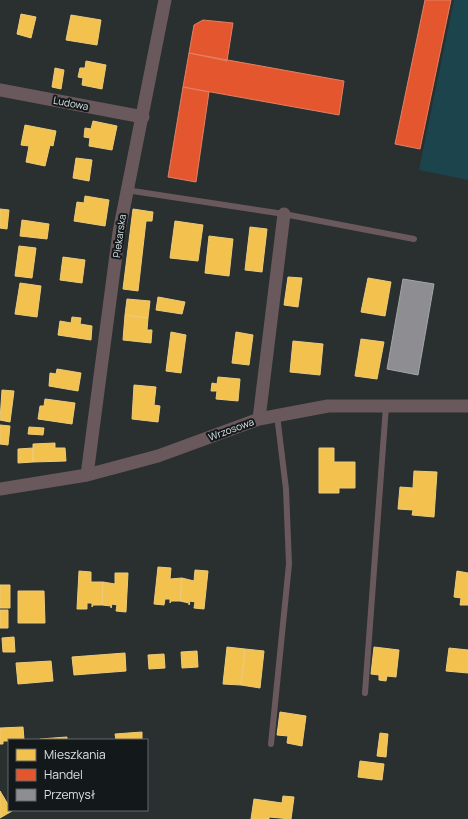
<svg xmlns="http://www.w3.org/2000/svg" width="468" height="819" font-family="Manrope,sans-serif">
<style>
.green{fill:#1b444d}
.homes{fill:#f2c14e;stroke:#ebcb7b}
.shops{fill:#e4572e;stroke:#e18064}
.industry{fill:#8d8d92;stroke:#a4a6aa}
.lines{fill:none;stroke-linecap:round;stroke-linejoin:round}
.service{stroke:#6a595c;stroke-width:6}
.minor{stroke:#6a595c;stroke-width:13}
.labels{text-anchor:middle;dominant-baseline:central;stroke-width:4;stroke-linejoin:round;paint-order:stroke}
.street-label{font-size:10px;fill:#dae1e3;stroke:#13181a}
</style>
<rect width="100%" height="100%" fill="#2a2f30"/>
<path class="green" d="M 454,0 L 468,0 L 468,180 L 419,170 Z"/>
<path class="homes" d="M 21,14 L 36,17 L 31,38 L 17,34 Z
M 71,15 L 101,20 L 97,45 L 66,40 Z
M 86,61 L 106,65 L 102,89 L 82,85 L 83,78 L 78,77 L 80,68 L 85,68 Z
M 55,68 L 64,70 L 61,89 L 52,87 Z
M 93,121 L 117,126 L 112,150 L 89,146 L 90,138 L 84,137 L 85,128 L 91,129 Z
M 25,125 L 56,131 L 53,146 L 50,145 L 45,166 L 26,162 L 29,146 L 21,145 Z
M 76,158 L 92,160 L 89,181 L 73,178 Z
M 85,196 L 109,200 L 105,226 L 74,221 L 77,202 L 84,203 Z
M 0,209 L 9,210 L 7,229 L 0,228 Z
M 133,209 L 153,212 L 152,221 L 146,221 L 138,291 L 123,289 Z
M 22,220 L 49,224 L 47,239 L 20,236 Z
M 175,221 L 203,225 L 198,261 L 170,258 Z
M 250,227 L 267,229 L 262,272 L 245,270 Z
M 209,236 L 233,239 L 229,276 L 205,273 Z
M 19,246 L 36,248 L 32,278 L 15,276 Z
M 63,257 L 85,260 L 82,283 L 60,280 Z
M 288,277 L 302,278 L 298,307 L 284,305 Z
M 368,278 L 391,282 L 385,316 L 361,312 Z
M 20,283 L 41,286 L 37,317 L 15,314 Z
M 158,297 L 185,302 L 182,314 L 156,310 Z
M 127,299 L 150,301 L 148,318 L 125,315 Z
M 125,315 L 148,318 L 147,330 L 152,330 L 151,343 L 123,340 Z
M 72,317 L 81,318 L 80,324 L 92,326 L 91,340 L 58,335 L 60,321 L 71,323 Z
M 171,332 L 186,335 L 181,373 L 166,371 Z
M 236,332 L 253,335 L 249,365 L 232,363 Z
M 361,339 L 384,342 L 377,379 L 355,376 Z
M 293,341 L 323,344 L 320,375 L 290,372 Z
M 57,369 L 81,373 L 78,391 L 49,386 L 50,373 L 56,374 Z
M 218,377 L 240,379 L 238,401 L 216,399 L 217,391 L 211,391 L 212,383 L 217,384 Z
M 134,385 L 156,387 L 154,405 L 160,406 L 158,422 L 132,419 Z
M 2,390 L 14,391 L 10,422 L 0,420 Z
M 45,399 L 75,403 L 72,424 L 38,419 L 40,406 L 44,406 Z
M 0,425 L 10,426 L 8,445 L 0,444 Z
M 29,427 L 44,428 L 43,435 L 28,434 Z
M 55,443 L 55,448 L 65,448 L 66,461 L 33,462 L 33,444 Z
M 33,448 L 33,462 L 18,463 L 18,449 Z
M 319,448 L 334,448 L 334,462 L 355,462 L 355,488 L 339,488 L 339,493 L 319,493 Z
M 414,471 L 437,472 L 434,517 L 412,515 L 413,510 L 398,509 L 400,487 L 413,488 Z
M 158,567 L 171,568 L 170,579 L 182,578 L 180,601 L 171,601 L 170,603 L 170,599 L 165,599 L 164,605 L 154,604 Z
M 195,570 L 208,571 L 204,609 L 194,608 L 195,602 L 190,601 L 189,605 L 189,603 L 180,601 L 182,578 L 194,581 Z
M 79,571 L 91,572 L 91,582 L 103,582 L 102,605 L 93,605 L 92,607 L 92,603 L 87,603 L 87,609 L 77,609 Z
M 457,571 L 468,573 L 468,605 L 460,605 L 461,598 L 454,597 Z
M 115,573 L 128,573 L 126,612 L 116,611 L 117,605 L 112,604 L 111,608 L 111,606 L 102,605 L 103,582 L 115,584 Z
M 0,585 L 10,585 L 10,608 L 0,608 Z
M 18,591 L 44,591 L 45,623 L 18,623 Z
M 0,610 L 8,610 L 8,628 L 0,628 Z
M 14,637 L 15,652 L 3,652 L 2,638 Z
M 227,647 L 245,649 L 241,685 L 223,684 Z
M 374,647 L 399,650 L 396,677 L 387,676 L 386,681 L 379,680 L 379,675 L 371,674 Z
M 449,648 L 468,650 L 468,673 L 446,671 Z
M 245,649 L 264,651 L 260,688 L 241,685 Z
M 197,651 L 198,667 L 182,668 L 181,652 Z
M 125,653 L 126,671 L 74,675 L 72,657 Z
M 164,654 L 165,668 L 149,669 L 148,655 Z
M 51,661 L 53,681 L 18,684 L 16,663 Z
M 280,712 L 306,716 L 302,746 L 287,743 L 288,736 L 277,735 Z
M 23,727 L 24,740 L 9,740 L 9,741 L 3,741 L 3,744 L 0,744 L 0,728 Z
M 142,732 L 142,740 L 116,740 L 115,734 Z
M 380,733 L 388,734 L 386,757 L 377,756 Z
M 67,737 L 67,740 L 40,740 L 40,739 Z
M 360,761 L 384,764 L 382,780 L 358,777 Z
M 0,791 L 9,806 L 9,810 L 12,811 L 0,818 Z
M 283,796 L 294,797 L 291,819 L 269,817 L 269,819 L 251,819 L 254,799 L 282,803 Z"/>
<path class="shops" d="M 425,0 L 451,0 L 420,149 L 395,144 Z
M 203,20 L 233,23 L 227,61 L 189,53 L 194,25 Z
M 189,53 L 344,81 L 339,115 L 183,87 Z
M 183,87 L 209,92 L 196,182 L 168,177 Z"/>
<path class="industry" d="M 403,279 L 434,284 L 418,375 L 387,369 Z"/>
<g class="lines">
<path class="service" d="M 126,190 L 284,214 L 414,239
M 365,693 L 386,406
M 271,744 L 289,564 L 286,489 L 277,415"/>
<path class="minor" d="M 0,90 L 143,117
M 259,419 L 284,214
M 87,475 L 119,232 L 165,0
M 0,489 L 87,475 L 158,456 L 259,419 L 328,406 L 468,406"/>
</g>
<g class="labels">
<g class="street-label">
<text transform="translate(71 103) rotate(11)">Ludowa</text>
<text transform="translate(119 236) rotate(-82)">Piekarska</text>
<text transform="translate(231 429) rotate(-20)">Wrzosowa</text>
</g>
</g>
<rect x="8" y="739" width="140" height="72" fill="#13181a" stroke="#63686a"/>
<rect x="16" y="749" width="20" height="12" fill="#f2c14e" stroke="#63686a"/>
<text x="44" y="759" font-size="12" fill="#dae1e3">Mieszkania</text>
<rect x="16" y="769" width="20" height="12" fill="#e4572e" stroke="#63686a"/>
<text x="44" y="779" font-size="12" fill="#dae1e3">Handel</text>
<rect x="16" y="789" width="20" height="12" fill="#8d8d92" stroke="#63686a"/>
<text x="44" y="799" font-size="12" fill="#dae1e3">Przemysł</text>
</svg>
